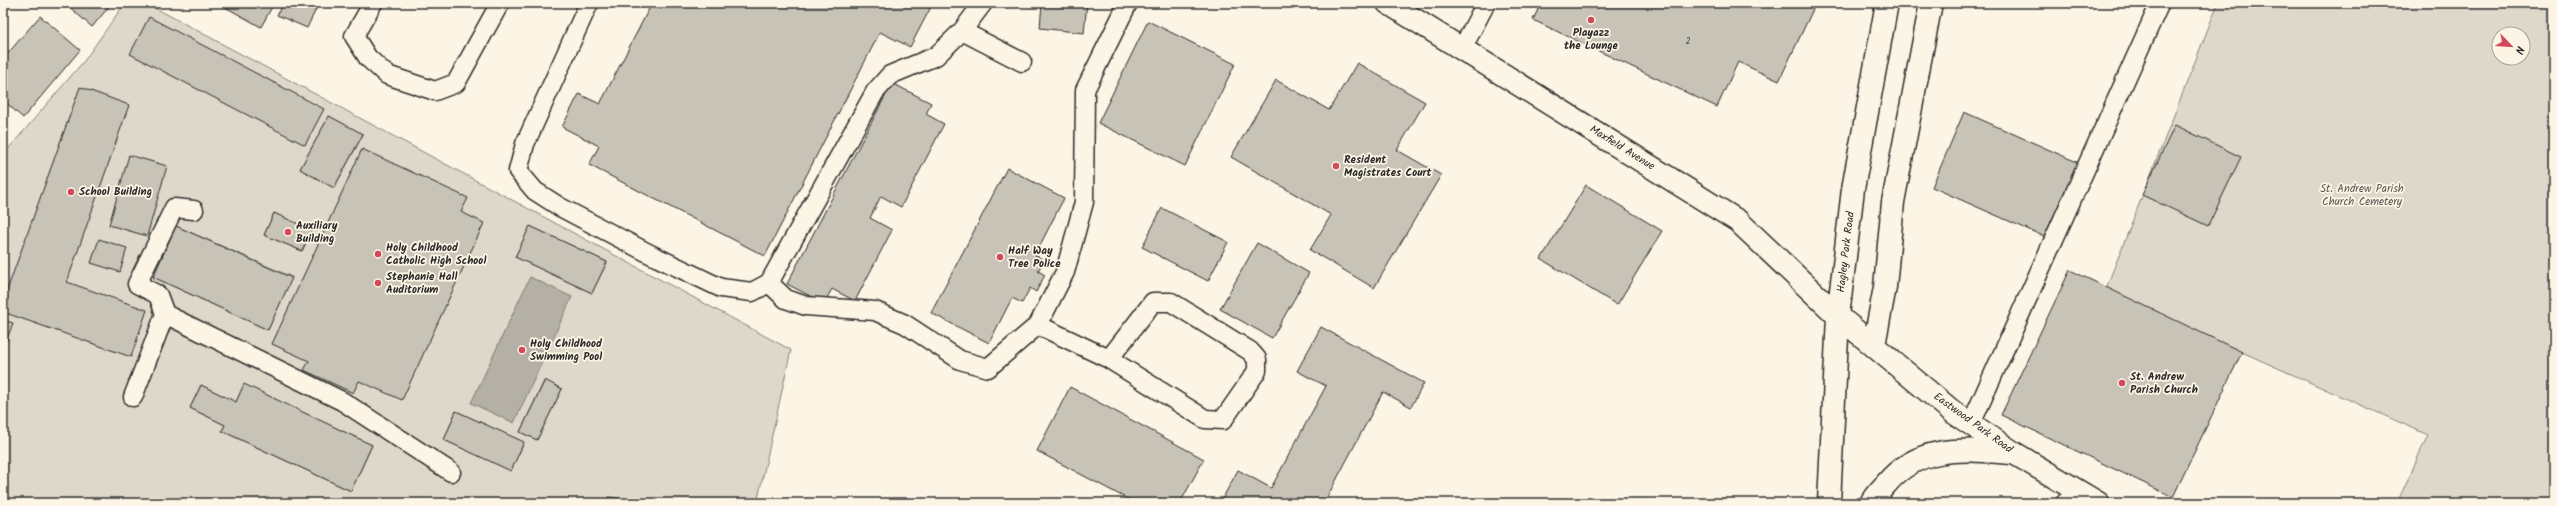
<svg xmlns="http://www.w3.org/2000/svg" width="2557" height="506" font-family="Kalam,sans-serif">
<style>
.green{fill:#ded8ca;stroke:#84827a;fill-rule:evenodd}
.water{fill:#b4b0a5;stroke:#7d7b74}
.building{fill:#c8c3b7;stroke:#2b2b2b}
.lines{fill:none;stroke-linecap:round;stroke-linejoin:round}
.service-casing{stroke:#2b2b2b;stroke-width:21}
.primary-casing{stroke:#2b2b2b;stroke-width:25}
.service{stroke:#fcf5e5;stroke-width:18}
.primary{stroke:#fcf5e5;stroke-width:22}
.poi-dot{fill:#d1495b;stroke:#fcf5e5;stroke-width:1.5}
.labels{text-anchor:middle;dominant-baseline:central;stroke-width:3.5;stroke-linejoin:round;paint-order:stroke}
.number-label{font-size:9px;fill:#52514e}
.poi-label{font-size:11px;font-weight:bold;fill:#2b2b2b;stroke:#fcf5e5;text-anchor:start}
.street-label{font-size:11px;fill:#2b2b2b;stroke:#fcf5e5}
.park-label{font-size:11px;fill:#585653;stroke:#fcf5e5}
</style>
<rect width="100%" height="100%" fill="#fcf5e5"/>
<filter id="ink" filterUnits="userSpaceOnUse"><feTurbulence type="fractalNoise" baseFrequency=".025" numOctaves="2"/><feDisplacementMap in="SourceGraphic" scale="8" xChannelSelector="R" yChannelSelector="G"/><feConvolveMatrix kernelMatrix="1 2 1 2 8 2 1 2 1" color-interpolation-filters="sRGB"/></filter>
<g filter="url(#ink)">
<path class="green" d="M 125,3 L 146,3 L 791,350 L 757,503 L 658,503 L 608,497 L 607,503 L 3,503 L 3,155 L 84,61 ZM 329,116 L 363,135 L 334,188 L 300,169 ZM 274,213 L 311,230 L 302,251 L 264,235 ZM 176,226 L 292,277 L 268,330 L 153,277 ZM 530,226 L 607,262 L 592,293 L 515,257 ZM 544,381 L 562,389 L 537,440 L 520,432 ZM 201,385 L 236,402 L 244,385 L 372,445 L 351,491 L 222,431 L 225,425 L 190,408 ZM 456,411 L 524,443 L 511,470 L 444,440 Z
M 2218,3 L 2554,3 L 2554,503 L 2397,503 L 2428,435 L 2105,291 ZM 2499,34 L 2523,34 L 2523,58 L 2499,58 Z"/>
<path class="water" d="M 530,277 L 572,297 L 514,423 L 471,403 Z"/>
<path class="building" d="M 65,3 L 112,3 L 92,27 Z
M 218,3 L 274,3 L 261,27 Z
M 283,3 L 319,3 L 307,28 L 277,15 Z
M 652,3 L 933,3 L 910,47 L 880,32 L 765,256 L 589,165 L 599,146 L 562,127 L 579,94 L 600,104 Z
M 1042,3 L 1087,3 L 1084,33 L 1040,28 Z
M 1541,3 L 1816,3 L 1779,81 L 1738,62 L 1717,107 L 1533,20 Z
M 40,16 L 80,50 L 23,118 L 3,100 L 3,59 Z
M 149,17 L 324,109 L 305,145 L 130,54 Z
M 1148,21 L 1235,64 L 1185,166 L 1098,123 Z
M 1357,63 L 1425,102 L 1397,150 L 1441,175 L 1374,288 L 1310,250 L 1331,215 L 1231,157 L 1276,80 L 1329,110 Z
M 892,83 L 931,103 L 926,114 L 944,124 L 901,207 L 881,196 L 870,218 L 892,230 L 855,301 L 832,289 L 824,303 L 787,284 Z
M 80,87 L 129,105 L 67,282 L 147,310 L 131,357 L 3,312 L 6,293 Z
M 1964,112 L 2079,163 L 2045,237 L 1932,187 Z
M 329,116 L 363,134 L 334,188 L 300,169 Z
M 2175,125 L 2241,157 L 2208,226 L 2142,195 Z
M 362,149 L 468,198 L 461,212 L 484,223 L 402,400 L 359,381 L 353,393 L 304,370 L 309,361 L 272,344 Z
M 129,155 L 167,166 L 147,236 L 109,225 Z
M 1007,168 L 1064,198 L 1035,255 L 1044,260 L 1038,271 L 1045,275 L 1036,292 L 1030,288 L 1022,303 L 1012,298 L 989,343 L 931,313 Z
M 1586,185 L 1662,231 L 1617,305 L 1541,259 Z
M 1162,208 L 1228,242 L 1208,281 L 1142,247 Z
M 274,213 L 312,230 L 302,251 L 264,235 Z
M 176,226 L 292,278 L 268,330 L 153,277 Z
M 530,226 L 607,262 L 592,293 L 515,257 Z
M 99,239 L 127,248 L 120,272 L 91,263 Z
M 1257,243 L 1309,273 L 1272,338 L 1220,309 Z
M 2070,270 L 2242,352 L 2173,497 L 2001,415 Z
M 3,320 L 13,323 L 3,350 Z
M 1321,327 L 1424,383 L 1411,407 L 1383,392 L 1324,503 L 1220,503 L 1238,470 L 1271,488 L 1326,386 L 1297,371 Z
M 545,380 L 562,389 L 537,440 L 520,432 Z
M 244,384 L 372,445 L 351,491 L 222,431 L 225,425 L 190,408 L 201,385 L 236,402 Z
M 1070,387 L 1204,459 L 1180,503 L 1135,503 L 1037,451 Z
M 456,411 L 524,442 L 511,471 L 444,440 Z
M 608,497 L 658,503 L 607,503 Z"/>
<g class="lines">
<defs>
<path id="service" d="M 373,3 L 354,36 L 368,58 L 387,75 L 435,91 L 456,83 L 500,3
M 589,3 L 525,144 L 518,171 L 535,191 L 560,207 L 652,255 L 721,288 L 752,292 L 769,283 L 875,92 L 890,75 L 936,56 L 962,31 L 983,3
M 962,31 L 1022,62
M 1462,49 L 1486,3
M 769,283 L 786,299 L 806,306 L 875,311 L 905,324 L 960,360 L 988,368 L 1038,325 L 1065,272 L 1084,202 L 1085,90 L 1128,3
M 165,314 L 158,295 L 137,284 L 174,208 L 194,210
M 1038,325 L 1109,359 L 1205,419 L 1223,420 L 1257,371 L 1257,359 L 1250,351 L 1171,302 L 1153,302 L 1109,359
M 133,397 L 165,314 L 342,401 L 451,472
M 1971,424 L 2160,3
M 2065,503 L 2078,493"/>
<path id="primary" d="M 1388,3 L 1738,221 L 1838,316 L 1953,412 L 2014,453 L 2098,503
M 1874,345 L 1885,287 L 1893,202 L 1931,3
M 1829,503 L 1838,316 L 1853,189 L 1887,3
M 1871,503 C 1874,496 1881,490 1886,484 C 1920,443 1966,450 2013,453"/>
</defs>
<use href="#service" class="service-casing"/>
<use href="#primary" class="primary-casing"/>
<use href="#service" class="service"/>
<use href="#primary" class="primary"/>
</g>
</g>
<g class="poi-dot">
<circle cx="1591" cy="20" r="4"/>
<circle cx="1336" cy="166" r="4"/>
<circle cx="71" cy="192" r="4"/>
<circle cx="288" cy="232" r="4"/>
<circle cx="378" cy="254" r="4"/>
<circle cx="1000" cy="257" r="4"/>
<circle cx="378" cy="283" r="4"/>
<circle cx="522" cy="350" r="4"/>
<circle cx="2122" cy="383" r="4"/>
</g>
<g class="labels">
<g class="number-label">
<text x="1688" y="41">2</text>
</g>
<g class="poi-label">
<text x="1591" y="33" text-anchor="middle">Playazz<tspan x="1591" dy="13">the Lounge</tspan></text>
<text x="1344" y="160">Resident<tspan x="1344" dy="13">Magistrates Court</tspan></text>
<text x="79" y="192">School Building</text>
<text x="296" y="226">Auxiliary<tspan x="296" dy="13">Building</tspan></text>
<text x="386" y="248">Holy Childhood<tspan x="386" dy="13">Catholic High School</tspan></text>
<text x="1008" y="251">Half Way<tspan x="1008" dy="13">Tree Police</tspan></text>
<text x="386" y="277">Stephanie Hall<tspan x="386" dy="13">Auditorium</tspan></text>
<text x="530" y="344">Holy Childhood<tspan x="530" dy="13">Swimming Pool</tspan></text>
<text x="2130" y="377">St. Andrew<tspan x="2130" dy="13">Parish Church</tspan></text>
</g>
<g class="street-label">
<text transform="translate(1622 148) rotate(32)">Maxfield Avenue</text>
<text transform="translate(1846 252) rotate(-83)">Hagley Park Road</text>
<text transform="translate(1973 423) rotate(36)">Eastwood Park Road</text>
</g>
<g class="park-label">
<text x="2362" y="189">St. Andrew Parish<tspan x="2362" dy="13">Church Cemetery</tspan></text>
</g>
</g>
<rect width="2557" height="506" fill="none" stroke="#fcf5e5" stroke-width="16"/>
<rect x="8" y="8" width="2541" height="490" fill="none" stroke="#2b2b2b" stroke-width="1.5" filter="url(#ink)"/>
<g transform="translate(2511 46) rotate(115)"><circle r="19" fill="#fcf5e5" stroke="#a8a49b"/>
<path d="M0-3L7 15L0 10L-7 15Z" fill="#d1495b"/>
<text y="-6" font-size="11" font-weight="bold" text-anchor="middle" fill="#2b2b2b">N</text>
</g>
</svg>
